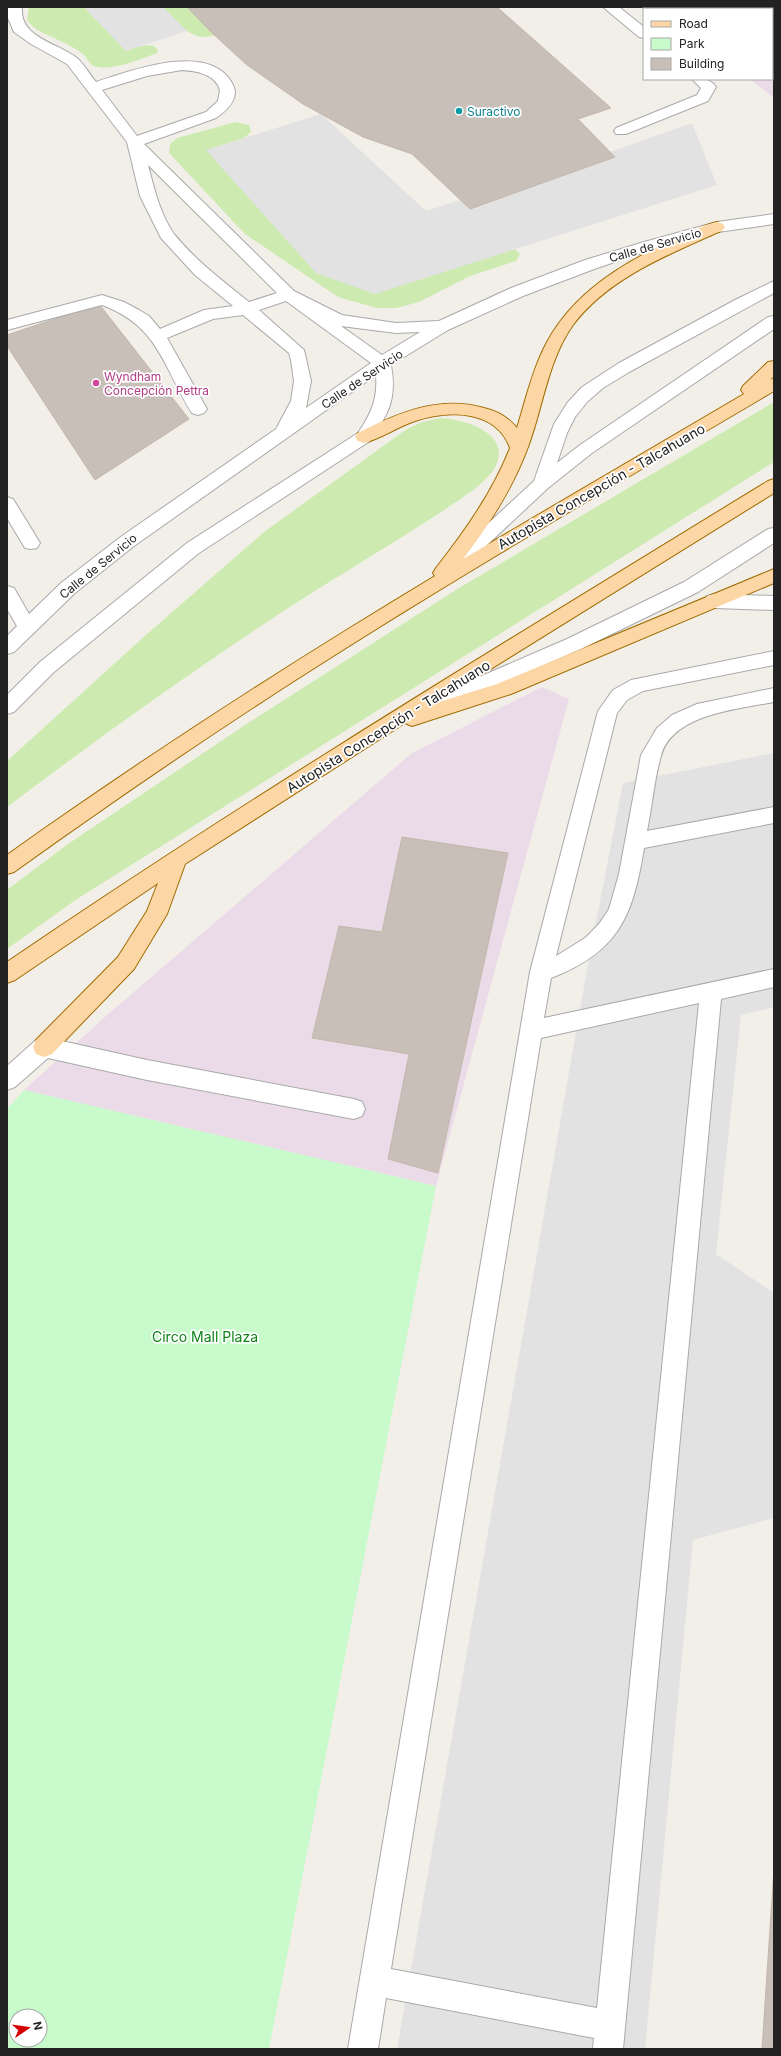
<svg xmlns="http://www.w3.org/2000/svg" width="781" height="2056" font-family="Inter,sans-serif">
<style>
.industrial{fill:#ebdbe8}
.grass{fill:#cdebb0}
.park{fill:#c8facc;fill-rule:evenodd}
.parking{fill:#e2e2e2}
.building{fill:#c7bfb8;stroke:#c4b6ab}
.lines{fill:none;stroke-linecap:round;stroke-linejoin:round}
.minor-casing{stroke:#a9a9a9;stroke-width:2}
.major-casing{stroke:#a06b00;stroke-width:2}
.minor{fill:#fff;fill-rule:evenodd}
.major{fill:#fcd6a4;fill-rule:evenodd}
.culture-dot{fill:#0f9aa8;stroke:#fff;stroke-width:1.5}
.hotel-dot{fill:#d1479c;stroke:#fff;stroke-width:1.5}
.labels{text-anchor:middle;dominant-baseline:central;stroke-width:3.5;stroke-linejoin:round;paint-order:stroke}
.far-culture-label{font-size:12px;fill:#0d838f;stroke:#fff;text-anchor:start}
.far-street-label{font-size:12px;fill:#222;stroke:#fff}
.far-hotel-label{font-size:12px;fill:#b23c85;stroke:#fff;text-anchor:start}
.street-label{font-size:14px;fill:#222;stroke:#fff}
.park-label{font-size:14px;fill:#0c8416;stroke:#fff}
</style>
<rect width="100%" height="100%" fill="#f2efe9"/>
<path class="industrial" d="M 656,7 L 774,7 L 774,98 L 750,79 L 772,79 L 772,9 L 658,9 Z
M 542,687 L 569,699 L 436,1186 L 24,1090 L 107,1015 L 412,753 Z"/>
<path class="grass" d="M 29,7 L 84,7 L 126,51 C 136,48 151,40 158,50 L 157,53 C 141,59 111,72 94,66 C 89,64 88,59 84,55 C 77,49 69,45 60,41 C 48,34 35,32 27,20 Z
M 163,7 L 188,7 L 214,35 C 192,44 178,21 163,7 Z
M 236,122 L 249,125 L 251,132 L 244,138 L 207,150 L 516,250 L 520,254 L 516,261 L 470,276 L 419,302 L 396,308 L 377,308 L 338,297 L 245,234 L 169,153 L 170,144 L 177,138 Z
M 774,402 L 774,462 L 77,899 L 7,949 L 7,890 L 68,844 L 242,727 L 459,588 Z
M 442,418 C 468,420 514,435 494,469 C 484,486 451,505 435,516 C 381,551 324,584 270,620 C 180,680 93,742 7,807 L 7,761 L 147,634 L 264,532 L 404,431 C 417,423 428,420 442,418 Z"/>
<path class="park" d="M 24,1090 L 436,1186 L 269,2049 L 7,2049 L 7,1109 ZM 16,2016 L 40,2016 L 40,2040 L 16,2040 Z"/>
<path class="parking" d="M 84,7 L 163,7 L 187,31 L 126,51 Z
M 321,114 L 426,211 L 460,200 L 470,209 L 615,157 L 610,152 L 692,123 L 717,185 L 375,294 L 316,273 L 206,150 Z
M 774,753 L 774,1007 L 741,1015 L 716,1254 L 774,1293 L 774,1518 L 693,1540 L 645,2049 L 397,2049 L 590,953 L 623,783 Z"/>
<path class="building" d="M 187,7 L 497,7 L 611,108 L 578,119 L 615,157 L 470,209 L 412,154 L 363,137 L 303,104 L 247,65 L 211,32 Z
M 99,304 L 189,419 L 95,480 L 7,346 L 7,335 Z
M 402,837 L 508,853 L 438,1173 L 388,1159 L 409,1054 L 312,1038 L 339,926 L 382,932 Z
M 774,1868 L 774,2049 L 762,2049 Z"/>
<g class="lines">
<defs>
<path id="minor" d="M 8,7 L 22,7 C 19,38 57,42 77,58 C 84,64 90,75 96,82 C 130,71 211,40 233,85 C 240,99 226,111 216,118 L 144,144 L 294,291 L 342,315 L 396,323 L 439,321 L 511,288 L 585,260 L 644,242 L 717,222 L 774,214 L 774,224 L 718,232 L 656,248 L 597,268 L 523,296 L 448,330 L 391,365 C 397,399 389,413 370,441 L 199,553 L 54,672 L 14,712 L 7,714 L 7,695 L 40,662 L 187,543 L 358,433 C 371,414 378,399 376,375 L 134,546 L 75,593 L 14,652 L 7,654 L 7,636 L 17,626 L 7,609 L 7,586 L 14,588 L 29,614 L 61,583 L 122,536 L 276,429 L 291,401 L 294,381 L 291,360 L 289,353 L 243,315 L 213,319 L 167,338 L 207,409 L 204,413 L 198,415 L 192,413 C 163,367 159,326 102,305 L 7,330 L 7,320 L 102,295 L 124,302 L 139,310 L 149,316 L 160,329 L 204,310 L 233,306 L 195,275 L 161,238 L 140,196 L 127,142 L 67,64 L 31,44 L 14,32 L 7,16 ZM 182,70 C 197,71 215,74 220,90 L 218,101 L 206,112 L 137,136 L 102,90 L 147,76 ZM 148,165 L 277,293 L 249,302 C 223,281 195,260 174,234 C 160,214 154,188 148,165 ZM 286,301 L 371,363 L 306,408 L 311,381 L 304,350 L 259,310 ZM 341,326 L 396,333 L 420,332 L 382,355 Z
M 603,7 L 619,7 L 644,27 L 644,38 L 639,37 Z
M 692,79 C 702,79 710,78 716,87 L 708,101 L 626,134 L 616,134 L 614,131 L 616,128 L 697,95 L 701,88 Z
M 774,281 L 774,293 L 631,371 L 603,388 L 587,402 L 575,417 L 567,433 L 557,463 L 580,445 L 768,317 L 774,316 L 774,329 L 592,453 L 548,488 L 453,577 L 447,579 L 441,577 L 438,572 L 441,567 L 534,481 L 554,424 L 568,402 L 582,387 L 619,363 L 735,300 Z
M 7,497 L 13,499 L 37,538 L 40,543 L 37,548 L 31,549 L 25,548 L 7,518 Z
M 774,528 L 774,543 L 698,592 L 581,649 L 426,716 L 419,718 L 412,716 L 409,711 L 412,706 L 567,639 L 684,582 L 768,529 Z
M 714,594 L 774,596 L 774,610 L 714,608 L 707,606 L 705,601 L 707,596 Z
M 774,651 L 774,665 L 643,691 L 627,700 L 617,713 L 556,956 L 585,938 L 599,924 L 609,909 L 619,874 L 641,755 L 657,728 L 672,715 L 697,704 L 774,688 L 774,702 C 739,709 672,714 661,756 C 654,780 652,807 647,831 L 774,807 L 774,823 L 644,848 C 633,916 619,952 551,978 L 544,1018 L 774,969 L 774,987 L 721,999 L 623,2049 L 593,2049 L 594,2038 L 386,1998 L 378,2049 L 348,2049 L 530,972 L 598,711 L 613,690 L 631,680 ZM 699,1003 L 597,2008 L 391,1969 L 541,1038 Z
M 44,1037 L 147,1060 L 354,1099 L 362,1102 L 365,1109 L 362,1116 L 354,1119 L 147,1080 L 48,1058 L 15,1087 L 7,1090 L 7,1066 L 36,1040 Z"/>
<path id="major" d="M 717,222 L 723,224 L 725,227 L 723,230 C 670,254 609,277 573,325 C 548,360 543,407 528,447 C 513,488 489,525 463,559 L 744,394 L 741,390 L 743,386 L 768,362 L 774,361 L 774,376 L 770,380 L 774,378 L 774,391 C 613,486 451,580 294,681 C 199,742 106,806 14,872 L 7,874 L 7,855 C 146,756 289,664 435,576 L 433,573 L 436,568 C 465,531 492,493 510,448 C 496,409 448,410 415,421 C 397,427 382,438 364,443 L 358,441 L 355,437 L 358,433 C 398,413 439,395 484,408 C 497,411 508,417 517,428 C 525,402 531,375 543,350 C 566,301 611,270 658,247 C 677,239 697,227 717,222 Z
M 774,479 L 774,493 L 436,703 L 497,684 L 774,569 L 774,583 L 511,694 L 412,726 L 405,723 L 185,864 L 167,914 L 134,969 L 52,1054 L 44,1057 L 36,1054 L 33,1047 L 36,1040 L 118,957 L 147,911 L 158,883 L 15,980 L 7,983 L 7,962 C 255,793 512,638 768,481 Z"/>
</defs>
<use href="#minor" class="minor-casing"/>
<use href="#major" class="major-casing"/>
<use href="#minor" class="minor"/>
<use href="#major" class="major"/>
</g>
<circle class="culture-dot" cx="459" cy="111" r="4"/>
<circle class="hotel-dot" cx="96" cy="383" r="4"/>
<g class="labels">
<g class="far-culture-label">
<text x="467" y="111">Suractivo</text>
</g>
<g class="far-street-label">
<text transform="translate(655 245) rotate(-16)">Calle de Servicio</text>
<text transform="translate(362 379) rotate(-34)">Calle de Servicio</text>
<text transform="translate(98 566) rotate(-39)">Calle de Servicio</text>
</g>
<g class="far-hotel-label">
<text x="104" y="376">Wyndham<tspan x="104" dy="14">Concepción Pettra</tspan></text>
</g>
<g class="street-label">
<text transform="translate(601 486) rotate(-30)">Autopista Concepción - Talcahuano</text>
<text transform="translate(388 726) rotate(-32)">Autopista Concepción - Talcahuano</text>
</g>
<g class="park-label">
<text x="205" y="1336">Circo Mall Plaza</text>
</g>
</g>
<rect width="781" height="2056" fill="none" stroke="#222222" stroke-width="16"/>
<rect x="643" y="8" width="130" height="72" fill="#ffffff" stroke="#a7a7a7"/>
<rect x="651" y="21" width="20" height="6" fill="#fcd6a4" stroke="#a7a7a7"/>
<text x="679" y="28" font-size="12" fill="#222222">Road</text>
<rect x="651" y="38" width="20" height="12" fill="#c8facc" stroke="#a7a7a7"/>
<text x="679" y="48" font-size="12" fill="#222222">Park</text>
<rect x="651" y="58" width="20" height="12" fill="#c7bfb8" stroke="#a7a7a7"/>
<text x="679" y="68" font-size="12" fill="#222222">Building</text>
<g transform="translate(28 2028) rotate(77)"><circle r="19" fill="#ffffff" stroke="#a7a7a7"/>
<path d="M0-3L7 15L0 10L-7 15Z" fill="#d40000"/>
<text y="-6" font-size="11" font-weight="bold" text-anchor="middle" fill="#222222">N</text>
</g>
</svg>
